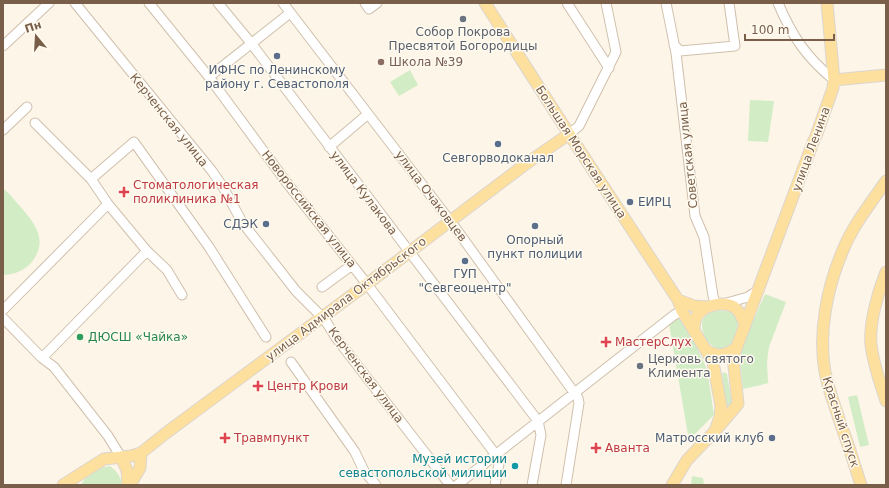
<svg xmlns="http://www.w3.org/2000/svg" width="889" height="488" font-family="'DejaVu Sans',sans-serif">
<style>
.green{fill:#d2ecc5}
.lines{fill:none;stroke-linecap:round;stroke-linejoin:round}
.minor-casing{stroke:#d0bfac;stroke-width:11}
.major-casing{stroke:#dcd5d0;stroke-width:13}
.minor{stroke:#fff;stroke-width:9}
.major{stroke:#fee09e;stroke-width:11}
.worship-dot{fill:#6b7280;stroke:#fffaef;stroke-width:1.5}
.service-dot{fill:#5c6f8a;stroke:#fffaef;stroke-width:1.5}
.education-dot{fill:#8d6e63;stroke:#fffaef;stroke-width:1.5}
.health-dot{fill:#e0444e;stroke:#fffaef;stroke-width:1.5}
.leisure-dot{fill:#2e9e5b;stroke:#fffaef;stroke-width:1.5}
.culture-dot{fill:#0f9aa8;stroke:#fffaef;stroke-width:1.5}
.labels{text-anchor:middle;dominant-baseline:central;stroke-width:3;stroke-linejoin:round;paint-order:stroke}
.worship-label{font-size:12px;fill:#5b616d;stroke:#fffaef}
.education-label{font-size:12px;fill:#785e54;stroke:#fffaef;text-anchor:start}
.service-label{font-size:12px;fill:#4e5e75;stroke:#fffaef}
.street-label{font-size:12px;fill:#795e4a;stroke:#fffaef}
.health-label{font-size:12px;fill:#be3a42;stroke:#fffaef;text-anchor:start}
.leisure-label{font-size:12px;fill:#27864d;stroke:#fffaef;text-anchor:start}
.culture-label{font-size:12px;fill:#0d838f;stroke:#fffaef;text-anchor:end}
</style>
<rect width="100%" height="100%" fill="#fdf6e8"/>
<path class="green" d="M 410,70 L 418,85 L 399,96 L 390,82 Z
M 750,100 L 774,101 L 768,142 L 748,141 Z
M 3,189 C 9,192 13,199 18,204 C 34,222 50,240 31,263 C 24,271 13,275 3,275 Z
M 765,294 L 786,302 L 769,347 L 767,362 L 768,382 L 769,383 L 743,389 L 740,360 L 741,349 Z
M 717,311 C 745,309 739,326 732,344 C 727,347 722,349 717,348 C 706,345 697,325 705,316 C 708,313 713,312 717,311 Z
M 679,318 L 694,342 L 707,369 L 714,415 L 693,436 L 688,435 L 669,324 L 671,321 Z
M 724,372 L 727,374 L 732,403 L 730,406 L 726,405 L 722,374 Z
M 857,395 L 869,445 L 860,447 L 848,397 Z
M 110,466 C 117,471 121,477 122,485 L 81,485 C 86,475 99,467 110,466 Z
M 692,476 L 703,478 L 704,485 L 691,485 Z"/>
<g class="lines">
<defs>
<path id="minor" d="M 75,3 L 212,171 L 223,187 L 242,222 L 296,291 L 325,320 L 337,339 L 450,485
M 149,3 L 209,77 L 287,183 L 367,284 L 496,455 L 499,464 L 495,485
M 218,3 L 251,43 L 538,421 L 541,435 L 532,485
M 283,3 L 454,226 L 578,398 L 579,403 L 566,485
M 365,3 L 369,9 L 377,3
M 567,3 L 609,68
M 666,3 L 676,53 L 695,216 L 704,237 L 713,296 L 716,305
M 778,3 C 792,36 806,57 834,80
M 674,45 L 680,51 L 735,46 L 729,3
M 3,46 L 49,3
M 209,77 L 290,13
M 35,123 L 91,179 L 108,204 L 147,251 L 167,270 L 182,295
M 3,130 L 27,107
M 569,134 L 579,126 L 616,52 L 606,3
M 329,147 L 368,114
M 91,179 L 134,142 L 209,247 L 266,337
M 322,287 L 352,265
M 723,304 L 748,297 L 759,290
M 3,310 L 108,204
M 3,318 L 42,358 L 54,367 L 108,436 L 121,457
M 42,358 L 147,251
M 291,362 L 355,452 L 364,471 L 376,485
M 457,485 L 674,315 L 682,311"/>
<path id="major" d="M 485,3 L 569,134 L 678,300 L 682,311 L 713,362 L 721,406 L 720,417 L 715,431
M 834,80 L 886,75
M 816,136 L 833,88 L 834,80 L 827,3
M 886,272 C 878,292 869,323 871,344 C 873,364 880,382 886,401
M 678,300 L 694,306 L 708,307
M 694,331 C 694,326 694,321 697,316 C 703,305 723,301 734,307 C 740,311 743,319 745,326
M 706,350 C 717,358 727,355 737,347
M 121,457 L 127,470 L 128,485
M 63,485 L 104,459 L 131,456 L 141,453 L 166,433 L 367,284 L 523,166 L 569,134
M 130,485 L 140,468 L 141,453
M 672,485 L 687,460 L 715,431 L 738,404 L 733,357 L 814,140
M 861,485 C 854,462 847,441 839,419 C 834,403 828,388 825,372 C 818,333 827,287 843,250 C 853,225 871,203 886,181"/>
</defs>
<use href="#minor" class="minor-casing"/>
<use href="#major" class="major-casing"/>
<use href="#minor" class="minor"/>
<use href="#major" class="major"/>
</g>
<g class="worship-dot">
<circle cx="463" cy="19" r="4"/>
<circle cx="640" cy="366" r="4"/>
</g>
<g class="service-dot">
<circle cx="277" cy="56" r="4"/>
<circle cx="498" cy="144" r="4"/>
<circle cx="630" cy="202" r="4"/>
<circle cx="266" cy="224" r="4"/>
<circle cx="535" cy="226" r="4"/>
<circle cx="465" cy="261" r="4"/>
<circle cx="772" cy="438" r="4"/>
</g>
<circle class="education-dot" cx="381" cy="62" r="4"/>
<g class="health-dot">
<path d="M122 186h4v4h4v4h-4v4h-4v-4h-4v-4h4z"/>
<path d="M604 336h4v4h4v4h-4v4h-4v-4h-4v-4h4z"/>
<path d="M256 380h4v4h4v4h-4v4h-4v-4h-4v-4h4z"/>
<path d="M223 432h4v4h4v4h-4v4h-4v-4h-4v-4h4z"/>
<path d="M594 442h4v4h4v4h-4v4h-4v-4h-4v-4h4z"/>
</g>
<circle class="leisure-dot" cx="80" cy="337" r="4"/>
<circle class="culture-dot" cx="515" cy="466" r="4"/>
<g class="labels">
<g class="worship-label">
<text x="463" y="32">Собор Покрова<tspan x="463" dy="14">Пресвятой Богородицы</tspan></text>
<text x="648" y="359" text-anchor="start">Церковь святого<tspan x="648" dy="14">Климента</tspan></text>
</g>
<g class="education-label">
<text x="389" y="62">Школа №39</text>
</g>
<g class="service-label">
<text x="277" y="70">ИФНС по Ленинскому<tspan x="277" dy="14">району г. Севастополя</tspan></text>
<text x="498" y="158">Севгорводоканал</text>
<text x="638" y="202" text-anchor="start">ЕИРЦ</text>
<text x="258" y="224" text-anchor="end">СДЭК</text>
<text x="535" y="240">Опорный<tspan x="535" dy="14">пункт полиции</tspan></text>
<text x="465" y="274">ГУП<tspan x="465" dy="14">"Севгеоцентр"</tspan></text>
<text x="764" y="438" text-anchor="end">Матросский клуб</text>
</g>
<g class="street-label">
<text transform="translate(169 120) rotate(51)">Керченская улица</text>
<text transform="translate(811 149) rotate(-70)">улица Ленина</text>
<text transform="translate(581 152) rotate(57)">Большая Морская улица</text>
<text transform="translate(688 155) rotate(-96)">Советская улица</text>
<text transform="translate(364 193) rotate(53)">улица Кулакова</text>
<text transform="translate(431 196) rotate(53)">улица Очаковцев</text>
<text transform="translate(309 209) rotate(52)">Новороссийская улица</text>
<text transform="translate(346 299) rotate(-37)">улица Адмирала Октябрьского</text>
<text transform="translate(366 375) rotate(53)">Керченская улица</text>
<text transform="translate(841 422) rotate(72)">Красный спуск</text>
</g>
<g class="health-label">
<text x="133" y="185">Стоматологическая<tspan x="133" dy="14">поликлиника №1</tspan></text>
<text x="615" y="342">МастерСлух</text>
<text x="267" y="386">Центр Крови</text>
<text x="234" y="438">Травмпункт</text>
<text x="605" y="448">Аванта</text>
</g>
<g class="leisure-label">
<text x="88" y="337">ДЮСШ «Чайка»</text>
</g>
<g class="culture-label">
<text x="507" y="459">Музей истории<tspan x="507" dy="14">севастопольской милиции</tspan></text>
</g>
</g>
<rect width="889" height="488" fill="none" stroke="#795e4a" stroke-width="8"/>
<g transform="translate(36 36) rotate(342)" stroke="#fffaef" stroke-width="3" paint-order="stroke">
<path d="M0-3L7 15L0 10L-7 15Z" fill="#795e4a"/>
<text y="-6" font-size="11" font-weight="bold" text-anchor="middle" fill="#795e4a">Пн</text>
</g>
<path d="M745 34v6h89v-6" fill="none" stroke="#795e4a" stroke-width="2"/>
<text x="751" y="34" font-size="12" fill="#795e4a" stroke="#fffaef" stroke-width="3" paint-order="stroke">100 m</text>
</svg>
